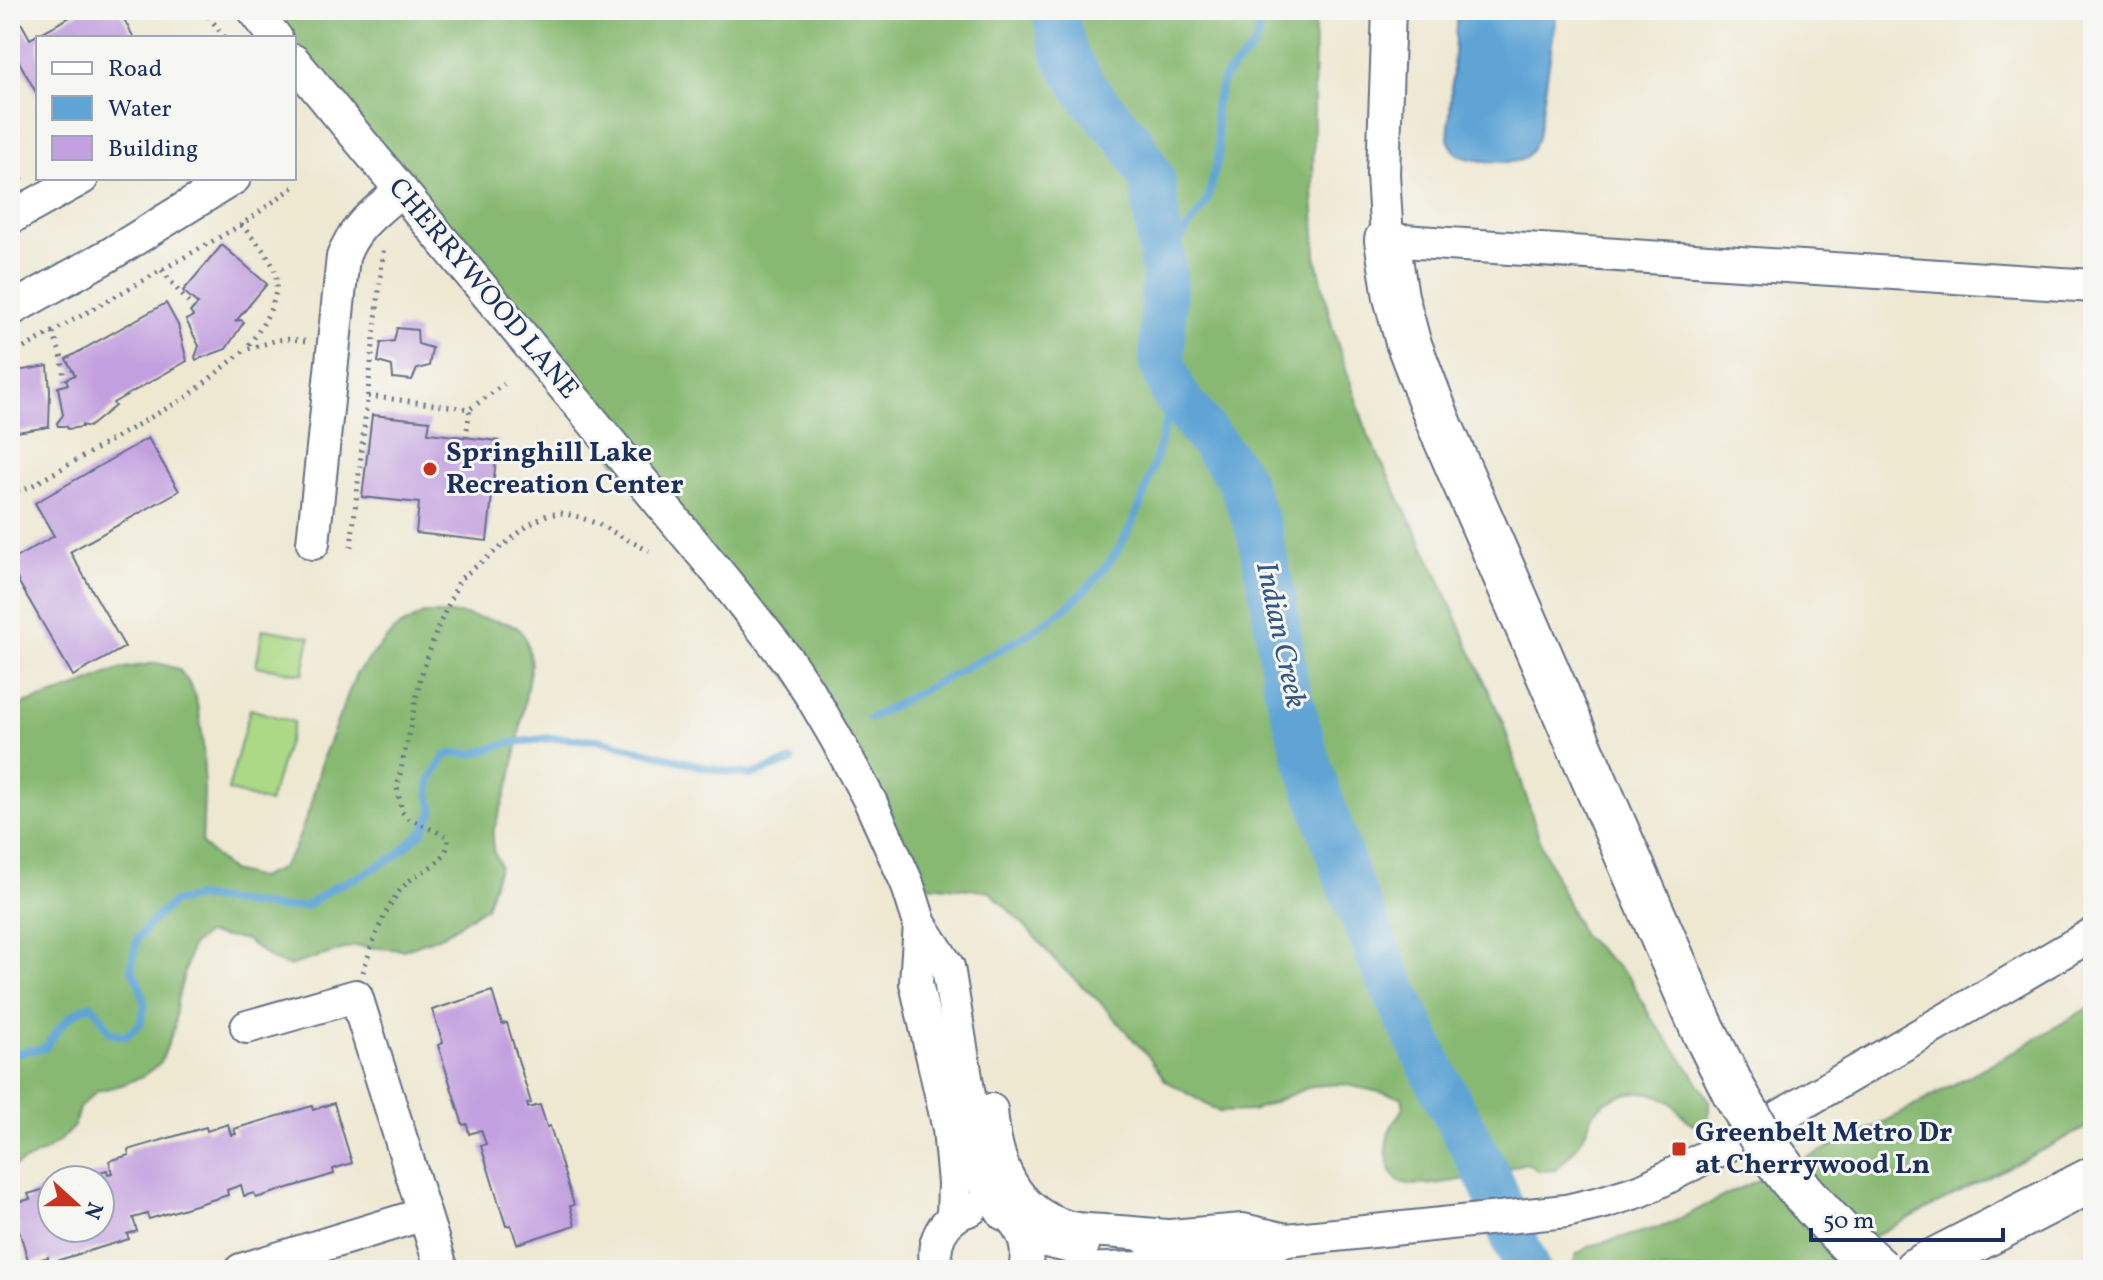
<svg xmlns="http://www.w3.org/2000/svg" width="2103" height="1280" viewBox="0 0 2103 1280" font-family="Vollkorn,serif">
  <rect width="100%" height="100%" fill="#f6f6f2"/>
  <filter id="ink" filterUnits="userSpaceOnUse"><feTurbulence type="fractalNoise" baseFrequency=".0125" numOctaves="2"/><feDisplacementMap in="SourceGraphic" scale="16" xChannelSelector="R" yChannelSelector="G"/><feConvolveMatrix kernelMatrix="1 2 1 2 8 2 1 2 1" color-interpolation-filters="sRGB"/></filter>
  <filter id="wash" filterUnits="userSpaceOnUse"><feTurbulence type="fractalNoise" baseFrequency=".006" numOctaves="4" result="noise"/><feDisplacementMap in="SourceGraphic" scale="32" xChannelSelector="R" yChannelSelector="G"/><feGaussianBlur stdDeviation="1.8" result="paint"/><feColorMatrix in="noise" values="0 0 0 0 0 0 0 0 0 0 0 0 0 0 0 0 0 1.4 0 .05"/><feComposite in="paint" operator="in"/></filter>
  <g filter="url(#wash)">
    <rect width="100%" height="100%" fill="#eee8d1"/>
    <g fill="#abd985" stroke="#638472" stroke-width="2">
      <path d="M263 629 310 637 303 674 256 666Z"/>
      <path d="M250 709 294 722 269 803 228 790Z"/>
    </g>
    <g fill="#88b972" stroke="#527468" stroke-width="2">
      <path d="M254 10H1315L1313 193 1316 256 1333 330 1368 435 1438 576 1503 723 1541 844 1582 935 1630 978 1650 1016 1690 1070 1709 1100V1120L1698 1127C1684 1121 1678 1107 1666 1099 1643 1086 1609 1093 1593 1114 1588 1123 1586 1134 1580 1142 1574 1152 1563 1161 1555 1170L1539 1171 1526 1163C1496 1171 1433 1191 1404 1183 1392 1180 1390 1169 1388 1159 1383 1140 1392 1122 1404 1108L1402 1097 1343 1084 1312 1086 1252 1111 1219 1112 1165 1080 1149 1057 1100 1002 1060 966 1026 927 989 891 907 883 836 738 294 61V38H276Z"/>
      <path d="M423 614H459L507 623 517 627 526 639 531 663 520 730 511 779 493 832V850L500 865 486 907 441 936 403 950 354 946 289 966 274 961 246 940 205 934 191 947 177 1001 174 1028 161 1062 145 1075 122 1085 97 1091 79 1108 74 1126 61 1140 44 1152 10 1168V708L66 691 119 669 157 663 179 669C183 675 189 682 192 689 208 726 204 803 202 844L231 871 259 878 280 869 294 850 309 810 323 757 356 674 394 630Z"/>
      <path d="M2093 1005V1124L1808 1270H1572L1576 1255 1590 1246 1668 1225 1728 1194 1881 1124 2013 1052Z"/>
    </g>
    <path fill="#5fa4d5" stroke="#3d6a9a" stroke-width="2" d="M1457 10H1557L1538 138C1534 145 1531 154 1523 159 1512 165 1470 161 1459 155 1453 151 1451 146 1448 140Z"/>
    <g fill="none" stroke-linecap="round" stroke-linejoin="round">
      <g stroke="#5fa4d5" stroke-width="8">
        <path d="M1164 276 1183 235 1207 202 1219 154 1215 106 1224 77 1254 47 1259 33 1251 10"/>
        <path d="M870 718C902 701 935 684 967 667 1027 636 1082 607 1119 548 1147 502 1159 445 1174 393"/>
        <path d="M10 1054 45 1048C59 1027 67 1015 91 1005 101 1013 103 1023 111 1033L126 1036 140 1024 145 1005 139 984 131 968 137 939 152 921 173 902 198 897 282 908 306 906 334 887 360 876 396 856 423 831 433 811 429 793 430 781 445 756 454 753 473 754 510 743 551 738 600 740 717 770 751 775 792 761"/>
      </g>
      <path stroke="#5fa4d5" stroke-width="46" d="M1054 10 1065 55 1088 93 1130 141 1152 179 1164 276 1162 362 1174 393 1238 475 1258 527 1273 597 1285 681 1308 763 1347 878 1382 963 1435 1075 1491 1182 1527 1270"/>
    </g>
    <g id="blocks">
      <g fill="#c2a0df">
        <path d="M10 10H14L30 39 83 10H119L134 38H38V96L16 56 10 59Z"/>
        <path d="M222 245 267 284 236 321 241 320 244 322 226 349 196 360 195 357 199 346 186 320 193 316 190 312 198 304 183 291Z"/>
        <path d="M166 303 178 325 187 361 113 403 115 406 89 427 82 425V427L68 429 66 426H58L57 423 63 415 58 387 68 384 66 379 75 375 66 359Z"/>
        <path d="M397 328 417 330 418 344 432 348 429 366 417 369 412 380 393 378 392 366 378 362 381 343 394 341Z"/>
        <path d="M48 366 50 391 49 427 10 433V372Z"/>
        <path d="M372 415 430 421 428 433 498 441 487 541 416 533 419 503 362 497Z"/>
        <path d="M148 438 179 491 70 552 125 647 73 676 10 567V561L54 536 35 503Z"/>
        <path d="M492 991 502 1024 507 1023 531 1103 527 1104 528 1108 540 1105 547 1127 550 1126 574 1205 570 1206 575 1225 517 1244 511 1225 506 1226 481 1146 486 1144 481 1130 469 1134 467 1124 463 1125 438 1045 443 1043 432 1010Z"/>
        <path d="M334 1103 352 1163 333 1169 334 1174 256 1198 254 1193 244 1196 241 1185 227 1190 228 1195 149 1219 147 1214 133 1218 137 1231 127 1234 129 1239 49 1263 48 1257 29 1263 11 1204 30 1199 28 1194 52 1187V1228H100V1180L76 1179 107 1170 108 1174 112 1173 109 1161 129 1155 128 1150 206 1127 207 1131 228 1124 231 1135 236 1134 234 1129 312 1106 313 1110Z"/>
      </g>
    </g>
  </g>
  <g filter="url(#ink)">
    <use href="#blocks" fill-opacity="0" stroke="#657086" stroke-width="2"/>
    <g fill="none" stroke-linecap="round" stroke-linejoin="round">
      <g stroke="#657086" stroke-width="36">
        <g id="minor">
          <path d="M254 10 276 38"/>
          <path d="M1389 10 1383 174 1387 240 2093 286"/>
          <path d="M294 61 725 581 789 662 812 697 836 738 870 801 907 883 920 924 948 967 974 1127 977 1160 983 1181 1004 1214"/>
          <path d="M10 218 82 178"/>
          <path d="M10 310 109 255 234 178"/>
          <path d="M313 543 343 257C354 226 377 211 401 190"/>
          <path d="M920 924 916 983 949 1129 954 1183 953 1218"/>
          <path d="M247 1027 356 996 442 1270"/>
          <path d="M991 1110C995 1161 1012 1211 1067 1227 1078 1230 1092 1230 1104 1231 1124 1232 1145 1234 1166 1236"/>
          <path d="M1014 1221C1027 1237 1029 1251 1025 1270"/>
          <path d="M1024 1236 1067 1246 1083 1245"/>
          <path d="M1146 1238 1243 1230 1287 1240"/>
          <path d="M241 1270 424 1214"/>
          <path d="M938 1270C929 1243 944 1216 971 1209"/>
          <path d="M1080 1270 1138 1268 1238 1259 1287 1240 1566 1211 1604 1202 1642 1190 1664 1179 1755 1131 2093 934"/>
        </g>
      </g>
      <g stroke="#657086" stroke-width="48">
        <g id="highway">
          <path d="M1387 240 1396 297 1408 342 1439 423 1701 1025 1734 1091"/>
          <path d="M1916 1270 2093 1179"/>
        </g>
      </g>
      <g stroke="#657086" stroke-width="5" stroke-dasharray="2 6" stroke-linecap="butt">
        <path d="M204 10 225 38"/>
        <path d="M10 158 23 182"/>
        <path d="M241 225C252 237 266 251 273 266 285 295 262 327 246 349"/>
        <path d="M162 270 192 308"/>
        <path d="M53 333 62 358 64 380"/>
        <path d="M10 356 241 225 295 186"/>
        <path d="M368 396 470 409 504 384"/>
        <path d="M466 437 470 409"/>
        <path d="M10 492 28 488 188 396 245 350 277 340 291 339 308 341"/>
        <path d="M351 547 384 245"/>
        <path d="M363 972C372 944 386 901 409 881 425 868 450 862 448 837L408 818 402 812 397 788 421 676 438 627 460 579 529 525 547 515 561 513 579 517 598 524 649 551"/>
      </g>
      <use href="#minor" stroke="#fff" stroke-width="32"/>
      <use href="#highway" stroke="#fff" stroke-width="44"/>
      <g stroke="#657086" stroke-width="48" stroke-linecap="butt">
        <path id="highway-bridge" d="M1734 1091C1747 1113 1759 1135 1773 1155 1804 1197 1841 1236 1879 1270"/>
      </g>
      <use href="#highway-bridge" stroke="#fff" stroke-width="44"/>
    </g>
  </g>
  <g fill="#c8321e" stroke="#f6f6f2" stroke-width="3">
    <circle cx="430" cy="469" r="8"/>
    <rect x="1671" y="1141" width="16" height="16" rx="4"/>
  </g>
  <g text-anchor="middle" dominant-baseline="central" stroke-width="6" stroke-linejoin="round" paint-order="stroke">
    <g font-size="28" fill="#1b2f5e" stroke="#f6f6f2">
      <text transform="translate(483 289) rotate(50)">CHERRYWOOD LANE</text>
    </g>
    <g font-size="28" font-weight="bold" fill="#1b2f5e" stroke="#f6f6f2" text-anchor="start">
      <text x="446" y="453">Springhill Lake<tspan x="446" dy="32">Recreation Center</tspan></text>
      <text x="1695" y="1133">Greenbelt Metro Dr<tspan x="1695" dy="32">at Cherrywood Ln</tspan></text>
    </g>
    <g font-size="30" font-style="italic" fill="#335888" stroke="#f6f6f2">
      <text transform="translate(1280 635) rotate(78)">Indian Creek</text>
    </g>
  </g>
  <rect width="2103" height="1280" fill="none" stroke="#f6f6f2" stroke-width="40"/>
  <rect x="36" y="36" width="260" height="144" fill="#f6f6f2" stroke="#9ea6b7" stroke-width="2"/>
  <rect x="52" y="62" width="40" height="12" fill="#ffffff" stroke="#9ea6b7" stroke-width="2"/>
  <text x="108" y="76" font-size="24" fill="#1b2f5e">Road</text>
  <rect x="52" y="96" width="40" height="24" fill="#5fa4d5" stroke="#9ea6b7" stroke-width="2"/>
  <text x="108" y="116" font-size="24" fill="#1b2f5e">Water</text>
  <rect x="52" y="136" width="40" height="24" fill="#c2a0df" stroke="#9ea6b7" stroke-width="2"/>
  <text x="108" y="156" font-size="24" fill="#1b2f5e">Building</text>
  <g transform="translate(76 1204) rotate(111)"><circle r="38" fill="#f6f6f2" stroke="#9ea6b7" stroke-width="2"/>
  <path d="M0-6L14 30L0 20L-14 30Z" fill="#c8321e"/>
  <text y="-12" font-size="22" font-weight="bold" text-anchor="middle" fill="#1b2f5e">N</text>
  </g>
  <path d="M1811 1228v12h192v-12" fill="none" stroke="#1b2f5e" stroke-width="4"/>
  <text x="1823" y="1228" font-size="24" fill="#1b2f5e" stroke="#f6f6f2" stroke-width="6" paint-order="stroke">50 m</text>
</svg>
